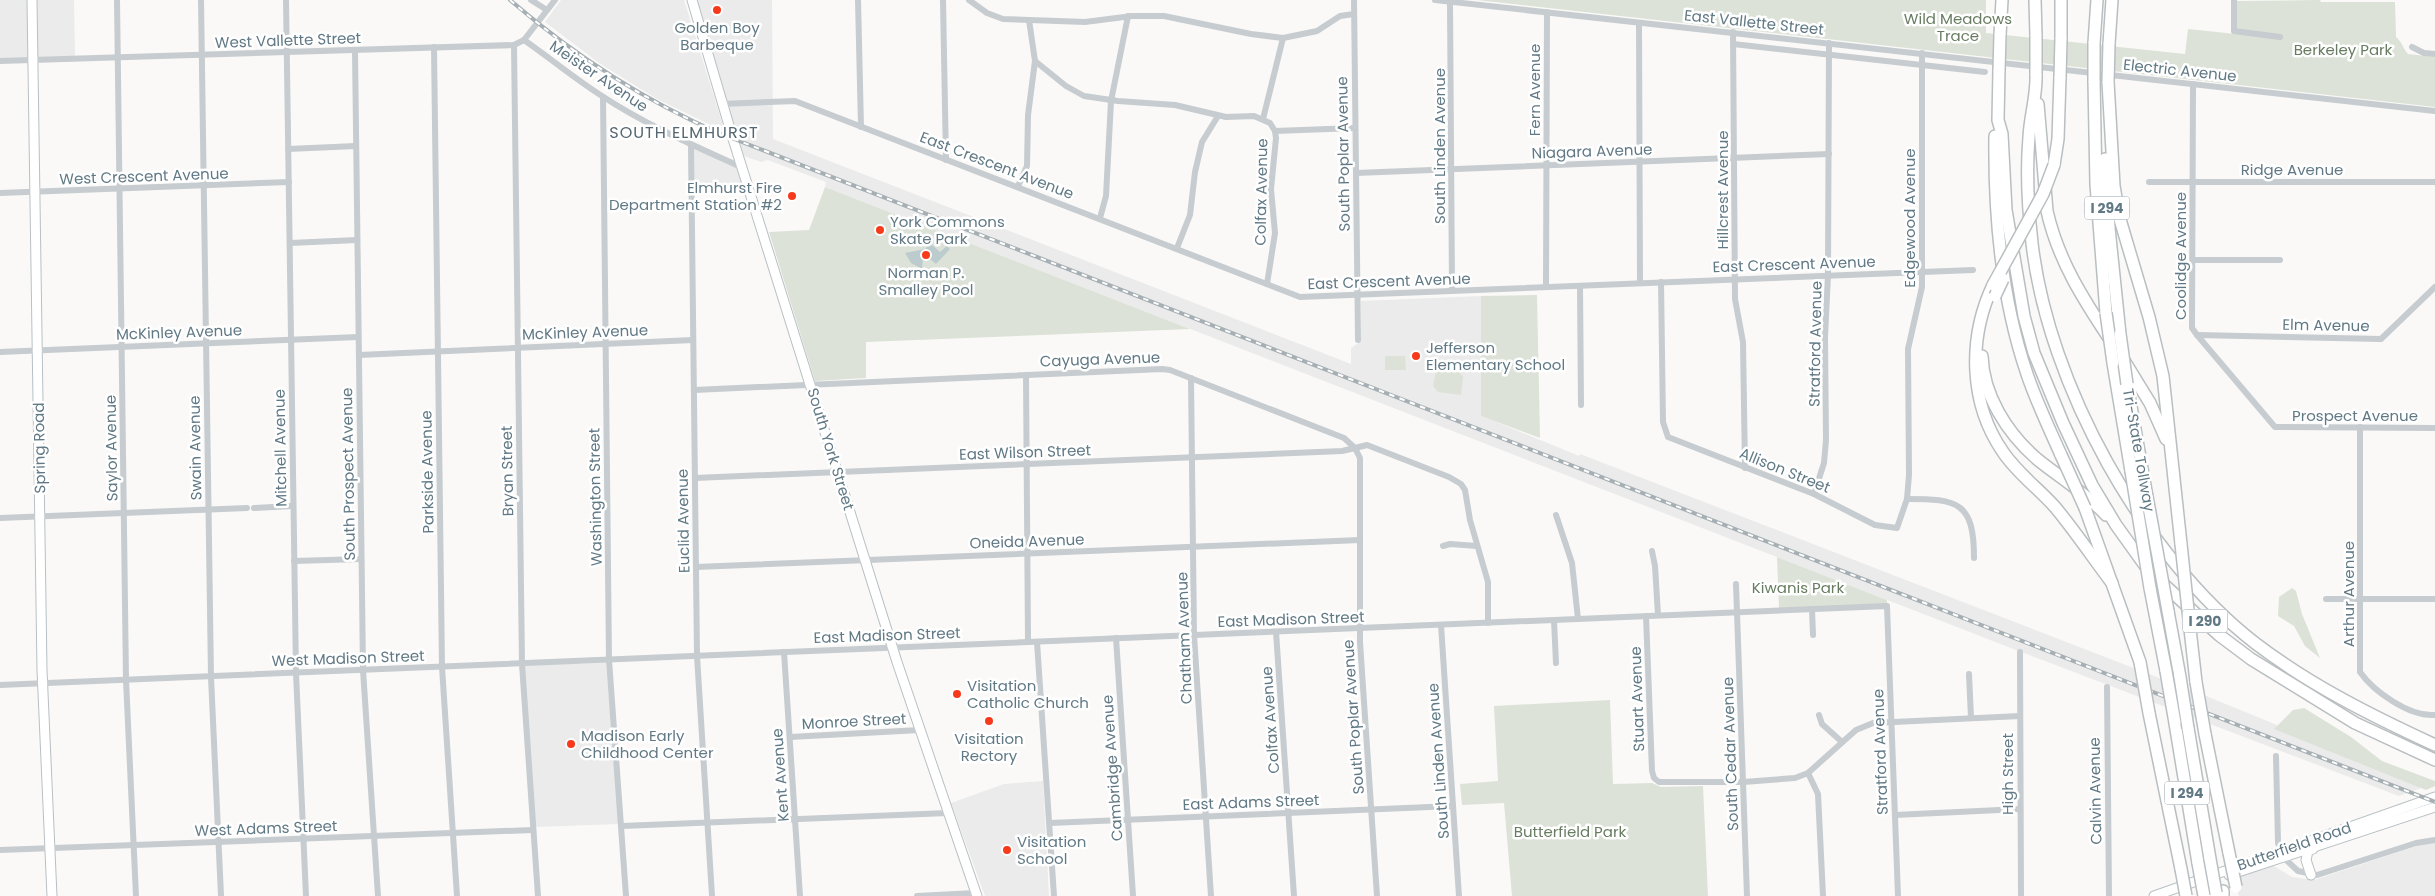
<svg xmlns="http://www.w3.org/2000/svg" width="2435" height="896" viewBox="0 0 2435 896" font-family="Poppins,sans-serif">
  <rect width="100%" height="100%" fill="#faf9f7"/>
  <g fill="#eaebea">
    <path d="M0 0H74L75 58 0 59Z"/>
    <path d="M561 0H684L725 132 657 99 599 63 545 22Z"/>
    <path d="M695 0H772L773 139 1351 364V348L1361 341V301L1481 296 1482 416 1579 456 1580 454 2206 696 2427 786 2399 796 2016 650 825 187 826 182 768 160 761 162 744 156Z"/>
    <path d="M688 146 736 166 744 189 689 191Z"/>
    <path d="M606 663 619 824 535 827 524 665Z"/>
    <path d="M1043 781 1049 896H985L951 803 1004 784Z"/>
    <path d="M2435 842V896H2239L2232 878 2272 865 2292 877 2314 880 2420 845Z"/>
  </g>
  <g fill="#dce2d7">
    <path d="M1477 0H1986V33L2185 54 2188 29 2236 34V1L2320 0 2321 2H2395L2396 37C2403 43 2403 49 2408 54L2435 57V107Z"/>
    <path d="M825 187 1190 329 866 342V378L815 381 769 232 809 230Z"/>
    <path d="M1537 295 1540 438 1481 416V296Z"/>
    <path d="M1385 356H1405L1406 370H1385Z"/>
    <path d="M1451 368 1459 371 1463 377 1461 395 1438 392 1433 386 1436 372Z"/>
    <path d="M1777 557 1887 600V604L1779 608Z"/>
    <path d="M2292 588 2296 591 2302 614 2320 658 2305 646 2294 626 2278 616 2279 597Z"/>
    <path d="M1610 700 1613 784 1652 783 1661 787 1703 786 1708 896H1512L1504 803 1462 805 1460 784 1498 781 1494 706Z"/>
    <path d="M2304 708 2351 737 2382 761 2435 781V786L2426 790 2274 729 2293 710Z"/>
  </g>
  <path fill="#bcccce" d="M930 243 940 252 947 246 950 249 936 264 929 258 923 259 922 269 911 263 905 253 925 249Z"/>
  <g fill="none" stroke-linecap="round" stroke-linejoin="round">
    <g stroke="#b8c0c4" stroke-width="11">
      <g id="secondary">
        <path d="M32 0 42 670 52 896"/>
        <path d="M692 0 733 139 897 662 977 896"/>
        <path d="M2229 875 2435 807"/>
        <path d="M2311 875 2306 860 2308 851 2313 849"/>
        <path d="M2154 896 2435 797"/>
      </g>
    </g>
    <g stroke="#b9bec1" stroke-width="14">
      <g id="highway">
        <path d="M2035 0 2036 36"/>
        <path d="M2000 35 2002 0"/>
        <path d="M2061 39V0"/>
        <path d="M2094 43 2097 0"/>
        <path d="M2109 44 2112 0"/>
        <path d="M1999 70 1998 120 2002 134 2006 210 2024 316 2034 353 2063 423 2092 485 2116 525 2149 571 2219 635 2251 659 2355 723 2435 760"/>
        <path d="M2036 74C2037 95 2030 116 2029 137 2026 172 2028 208 2032 243 2048 384 2143 556 2255 643 2310 685 2372 716 2435 745"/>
        <path d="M2094 81 2096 184 2106 313"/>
        <path d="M2108 82 2114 186 2119 216 2149 317 2163 376 2181 544"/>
        <path d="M2038 104 2047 211C2058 260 2083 299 2111 341"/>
        <path d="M1995 136C1994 215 2001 298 2027 374 2036 401 2049 428 2061 455"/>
        <path d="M2105 159 2109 228 2120 334"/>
        <path d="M2054 165 2058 139 2060 77"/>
        <path d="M1993 285C1968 338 1969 403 2003 452 2017 473 2038 488 2055 507 2075 531 2093 558 2112 583"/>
        <path d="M1982 356C1983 395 2007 433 2037 459 2059 477 2086 493 2106 515"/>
        <path d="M2123 359 2150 403 2166 439"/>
        <path d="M2113 363 2131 471"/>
        <path d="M2127 384 2146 491"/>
        <path d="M2085 508 2140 662"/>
        <path d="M2150 588 2166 671"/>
        <path d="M2168 611 2180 677"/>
        <path d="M2190 629 2196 682"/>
        <path d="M2149 713 2181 869"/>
        <path d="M2175 723 2198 863"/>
        <path d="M2188 728 2210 859"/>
        <path d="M2205 734 2229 853"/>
        <path d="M2223 891V896"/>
      </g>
    </g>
    <g stroke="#c6cccf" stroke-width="6">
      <path d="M117 0 126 680 136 896"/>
      <path d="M201 0 211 677 221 896"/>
      <path d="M286 0 296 673 306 896"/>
      <path d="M531 0 547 10"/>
      <path d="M858 0 861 127"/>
      <path d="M943 0 946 160"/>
      <path d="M969 0 987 13 1003 19 1085 22 1132 16H1164L1251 34 1283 38 1317 31 1340 16 1354 14"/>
      <path d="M1354 0 1358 340"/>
      <path d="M1435 0 2435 111"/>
      <path d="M2234 0V31L2280 37"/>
      <path d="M1450 2 1452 291"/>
      <path d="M1029 20 1035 61 1066 86 1084 96 1118 101 1175 105 1226 117 1254 116 1270 123 1275 131 1276 138 1271 189 1275 233 1267 284"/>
      <path d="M1639 23 1640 283"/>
      <path d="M1733 32 1735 299 1743 342 1745 468"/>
      <path d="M524 40C550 58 575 79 602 96 646 125 695 146 743 168"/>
      <path d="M1733 44 1985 72"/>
      <path d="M514 45 522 664 538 896"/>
      <path d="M434 47 442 667 457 896"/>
      <path d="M2412 47 2424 53 2435 54"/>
      <path d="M355 51 363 670 378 896"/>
      <path d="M0 61 514 45 524 40 555 0"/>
      <path d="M2193 84 2192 328 2197 335 2275 427 2435 428"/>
      <path d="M603 97 609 660 626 896"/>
      <path d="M722 104 795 101 1300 297 1973 270"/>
      <path d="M1263 119 1283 38"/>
      <path d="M1275 131 1355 128"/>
      <path d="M691 145 697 656 712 896"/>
      <path d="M288 149 356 146"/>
      <path d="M1356 173 1829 154"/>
      <path d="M2149 182H2435"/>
      <path d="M1018 186 1027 166 1028 115 1035 61"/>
      <path d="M0 193 289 182"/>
      <path d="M1100 218 1106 196 1111 101 1128 16"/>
      <path d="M290 243 357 240"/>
      <path d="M1177 248 1190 215 1195 172 1202 142 1218 116"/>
      <path d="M2193 260H2280"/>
      <path d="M1661 282 1663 422 1668 437 1814 494 1875 525 1897 528 1907 499 1909 475 1908 349 1922 287V53"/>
      <path d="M1580 286 1581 405"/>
      <path d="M1546 287 1547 12"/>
      <path d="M2197 335 2381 339 2435 287"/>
      <path d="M0 352 358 337"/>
      <path d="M359 355 693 340"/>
      <path d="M1026 375 1028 642"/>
      <path d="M1191 378 1194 635 1211 896"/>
      <path d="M694 390 1162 369 1170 370 1344 438 1355 448 1367 445 1449 477 1461 484 1465 490 1470 520 1488 582V623"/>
      <path d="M2360 427V672C2374 692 2410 717 2435 715"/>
      <path d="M695 478 1342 451 1355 448 1360 458V642L1377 896"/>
      <path d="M1814 494 1824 463 1826 440 1825 337 1828 275 1829 43"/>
      <path d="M1907 499C1958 499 1974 502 1974 558"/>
      <path d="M254 508 293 506"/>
      <path d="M1556 515 1572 563 1578 619"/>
      <path d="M0 518 247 508"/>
      <path d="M1443 546 1450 544 1477 546"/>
      <path d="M1652 551 1655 566 1658 615"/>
      <path d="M294 561 361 559"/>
      <path d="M696 567 1360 540"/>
      <path d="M1736 584 1747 896"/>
      <path d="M2326 599H2435"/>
      <path d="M1812 609 1813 635"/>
      <path d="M1646 616 1652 771 1654 778 1659 782H1743L1795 778 1808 773 1856 730 1873 723 2020 716"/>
      <path d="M1554 620 1556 663"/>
      <path d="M1441 625 1459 896"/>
      <path d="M1276 632 1294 896"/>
      <path d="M1116 638 1133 896"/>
      <path d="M1037 642 1054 896"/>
      <path d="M784 652 800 896"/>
      <path d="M2020 652 2021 896"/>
      <path d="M1969 674 1971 718"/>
      <path d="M0 685 1887 606 1898 896"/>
      <path d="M2107 687 2109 896"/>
      <path d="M1819 715 1822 724 1842 742"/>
      <path d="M790 737 920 730"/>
      <path d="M2276 756 2278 843 2283 857 2298 871 2317 875 2416 843 2435 840"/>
      <path d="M1808 773 1818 794 1823 896"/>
      <path d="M1895 815 2020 809"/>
      <path d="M1050 823 1453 806"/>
      <path d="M622 826 948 813"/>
      <path d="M0 850 533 830"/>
      <path d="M917 896 976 893"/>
    </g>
    <use href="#secondary" stroke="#fff" stroke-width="9"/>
    <use href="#highway" stroke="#fff" stroke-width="11"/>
    <g stroke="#a6afb4" stroke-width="4">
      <path id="rail" d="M510 0C574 55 641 99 719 133L2435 802"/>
    </g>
    <use href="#rail" stroke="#fff" stroke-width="2" stroke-dasharray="5.5" stroke-linecap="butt"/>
    <g stroke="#b9bec1" stroke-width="14" stroke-linecap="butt">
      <g id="highway-bridge">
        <path d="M1999 70 2000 35"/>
        <path d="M2036 74V36"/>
        <path d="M2060 77 2061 39"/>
        <path d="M2094 81V43"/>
        <path d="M2108 82 2109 44"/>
        <path d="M1993 285 2043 194 2054 165"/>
        <path d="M1995 296 2003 279"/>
        <path d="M2106 313 2113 363"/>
        <path d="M2120 334 2127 384"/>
        <path d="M2061 455 2085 508"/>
        <path d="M2131 471 2150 588"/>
        <path d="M2146 491 2168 611"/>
        <path d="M2181 544 2190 629"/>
        <path d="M2140 662 2149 713"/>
        <path d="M2166 671 2175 723"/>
        <path d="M2180 677 2188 728"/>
        <path d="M2196 682 2205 734"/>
        <path d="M2229 853 2236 887"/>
        <path d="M2210 859 2216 893"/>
        <path d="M2198 863 2204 896"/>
        <path d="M2181 869 2186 896"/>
      </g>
    </g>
    <use href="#highway-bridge" stroke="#fff" stroke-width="11"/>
  </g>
  <g fill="#f63a1b" stroke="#fff" stroke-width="2">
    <circle cx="717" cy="10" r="5"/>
    <circle cx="792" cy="196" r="5"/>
    <circle cx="880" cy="230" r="5"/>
    <circle cx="926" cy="255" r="5"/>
    <circle cx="1416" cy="356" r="5"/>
    <circle cx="957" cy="694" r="5"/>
    <circle cx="989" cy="721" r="5"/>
    <circle cx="571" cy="744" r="5"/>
    <circle cx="1007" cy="850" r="5"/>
  </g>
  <g text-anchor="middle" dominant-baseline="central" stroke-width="5" stroke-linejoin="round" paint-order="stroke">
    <g fill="#fff" stroke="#90a1aa" stroke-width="1">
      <rect x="2084.5" y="196.5" width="45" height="23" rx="4"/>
      <rect x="2182.5" y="609.5" width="45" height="23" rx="4"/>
      <rect x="2164.5" y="781.5" width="45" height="23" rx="4"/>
    </g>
    <g font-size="14" font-weight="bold" fill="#617985">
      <text x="2107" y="208">I 294</text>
      <text x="2205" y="621">I 290</text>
      <text x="2187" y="793">I 294</text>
    </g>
    <g font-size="15" fill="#687c61" stroke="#fff">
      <text x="1958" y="18">Wild Meadows<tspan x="1958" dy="17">Trace</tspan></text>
      <text x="2343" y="49">Berkeley Park</text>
      <text x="1798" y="587">Kiwanis Park</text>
      <text x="1570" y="831">Butterfield Park</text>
    </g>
    <g font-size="15" fill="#617985" stroke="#fff">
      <text transform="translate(1754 22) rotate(6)">East Vallette Street</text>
      <text transform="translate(288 40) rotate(-2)">West Vallette Street</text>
      <text transform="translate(2180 70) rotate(6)">Electric Avenue</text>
      <text transform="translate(599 76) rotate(34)">Meister Avenue</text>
      <text transform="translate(1534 90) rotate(-90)">Fern Avenue</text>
      <text transform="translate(1439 146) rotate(-90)">South Linden Avenue</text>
      <text transform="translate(1592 151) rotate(-2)">Niagara Avenue</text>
      <text transform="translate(1343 154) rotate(-91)">South Poplar Avenue</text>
      <text transform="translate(997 165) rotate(21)">East Crescent Avenue</text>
      <text x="2292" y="169">Ridge Avenue</text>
      <text transform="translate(144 176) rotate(-2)">West Crescent Avenue</text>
      <text transform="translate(1722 190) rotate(-90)">Hillcrest Avenue</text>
      <text transform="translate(1261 192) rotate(-89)">Colfax Avenue</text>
      <text transform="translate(1909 218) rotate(-90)">Edgewood Avenue</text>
      <text transform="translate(2180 256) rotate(-90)">Coolidge Avenue</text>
      <text transform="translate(1794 264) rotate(-2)">East Crescent Avenue</text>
      <text transform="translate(1389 281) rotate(-2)">East Crescent Avenue</text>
      <text transform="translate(2326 325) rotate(1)">Elm Avenue</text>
      <text transform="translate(179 332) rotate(-2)">McKinley Avenue</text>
      <text transform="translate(585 332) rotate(-2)">McKinley Avenue</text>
      <text transform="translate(1815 344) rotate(-89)">Stratford Avenue</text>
      <text transform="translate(1100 359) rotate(-2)">Cayuga Avenue</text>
      <text x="2355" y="415">Prospect Avenue</text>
      <text transform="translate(39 448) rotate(-91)">Spring Road</text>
      <text transform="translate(111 448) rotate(-91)">Saylor Avenue</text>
      <text transform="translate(195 448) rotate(-91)">Swain Avenue</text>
      <text transform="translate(280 448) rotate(-91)">Mitchell Avenue</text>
      <text transform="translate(831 449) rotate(73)">South York Street</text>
      <text transform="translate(2139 450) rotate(80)">Tri-State Tollway</text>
      <text transform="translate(1025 452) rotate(-2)">East Wilson Street</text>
      <text transform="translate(1785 470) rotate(22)">Allison Street</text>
      <text transform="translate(507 471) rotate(-91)">Bryan Street</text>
      <text transform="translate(427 472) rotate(-91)">Parkside Avenue</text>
      <text transform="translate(348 474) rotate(-91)">South Prospect Avenue</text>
      <text transform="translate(595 497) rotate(-91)">Washington Street</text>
      <text transform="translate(683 521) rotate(-91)">Euclid Avenue</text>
      <text transform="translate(1027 541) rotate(-2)">Oneida Avenue</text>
      <text transform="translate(2348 594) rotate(-90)">Arthur Avenue</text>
      <text transform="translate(1291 619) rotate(-2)">East Madison Street</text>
      <text transform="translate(887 635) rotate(-2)">East Madison Street</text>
      <text transform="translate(1184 638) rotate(-92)">Chatham Avenue</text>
      <text transform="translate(348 658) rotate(-2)">West Madison Street</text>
      <text transform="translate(1637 699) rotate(-92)">Stuart Avenue</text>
      <text transform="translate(1353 717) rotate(-94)">South Poplar Avenue</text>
      <text transform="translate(1270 720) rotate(-94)">Colfax Avenue</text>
      <text transform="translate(854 721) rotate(-3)">Monroe Street</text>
      <text transform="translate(1880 752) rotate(-92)">Stratford Avenue</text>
      <text transform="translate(1730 754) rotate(-92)">South Cedar Avenue</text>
      <text transform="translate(1438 761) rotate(-94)">South Linden Avenue</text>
      <text transform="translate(1112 768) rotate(-94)">Cambridge Avenue</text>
      <text transform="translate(2007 774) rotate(-90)">High Street</text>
      <text transform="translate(780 775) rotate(-94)">Kent Avenue</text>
      <text transform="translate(2095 791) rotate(-91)">Calvin Avenue</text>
      <text transform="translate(1251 802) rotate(-2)">East Adams Street</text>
      <text transform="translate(266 828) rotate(-2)">West Adams Street</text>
      <text transform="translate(2294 846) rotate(-19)">Butterfield Road</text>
    </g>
    <g font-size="15" fill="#617985" stroke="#fff" text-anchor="start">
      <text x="717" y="27" text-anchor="middle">Golden Boy<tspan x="717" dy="17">Barbeque</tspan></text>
      <text x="782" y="187" text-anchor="end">Elmhurst Fire<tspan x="782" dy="17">Department Station #2</tspan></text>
      <text x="890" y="221">York Commons<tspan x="890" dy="17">Skate Park</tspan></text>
      <text x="926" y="272" text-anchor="middle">Norman P.<tspan x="926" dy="17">Smalley Pool</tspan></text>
      <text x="1426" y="347">Jefferson<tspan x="1426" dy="17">Elementary School</tspan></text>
      <text x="967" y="685">Visitation<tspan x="967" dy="17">Catholic Church</tspan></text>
      <text x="581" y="735">Madison Early<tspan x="581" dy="17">Childhood Center</tspan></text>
      <text x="989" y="738" text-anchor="middle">Visitation<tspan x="989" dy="17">Rectory</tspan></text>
      <text x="1017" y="841">Visitation<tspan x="1017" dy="17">School</tspan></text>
    </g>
    <g font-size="16" letter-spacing="1" fill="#54666f" stroke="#fff">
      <text x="684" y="132">SOUTH ELMHURST</text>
    </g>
  </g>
</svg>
